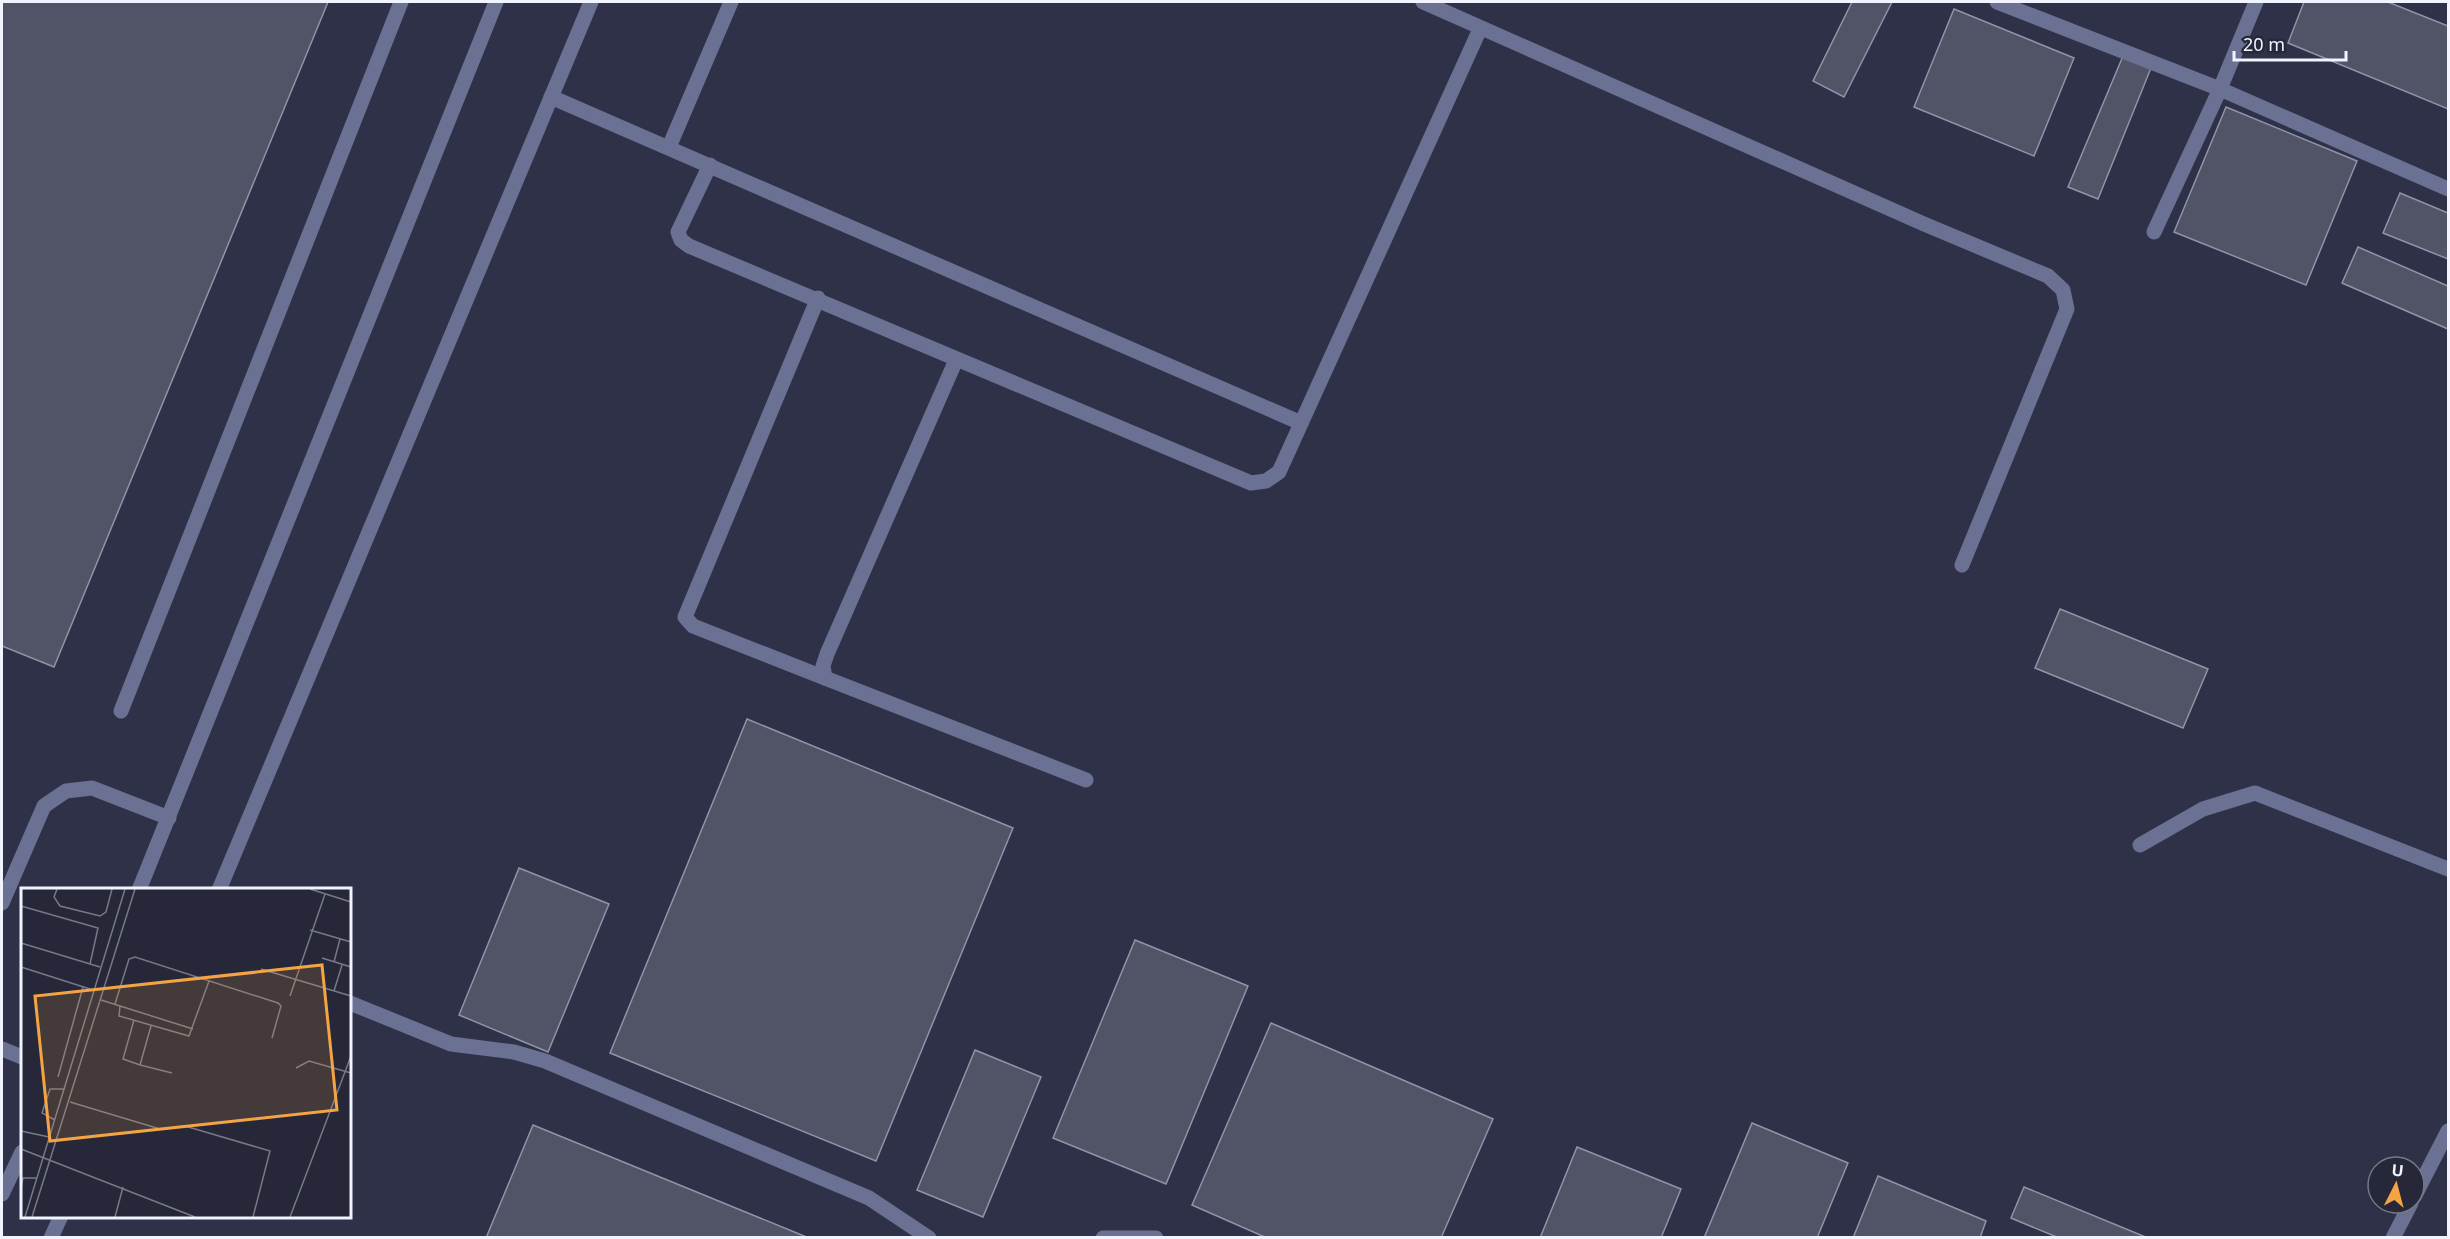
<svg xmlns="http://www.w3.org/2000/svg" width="2450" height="1239" viewBox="0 0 2450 1239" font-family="'Noto Sans',sans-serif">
  <rect width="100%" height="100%" fill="#262839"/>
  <path fill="#2e3148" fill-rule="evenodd" d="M2 2H2448V1237L2 1238ZM22 890H350V1216H22ZM2378 1167H2414V1203H2378Z"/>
  <g fill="#505466" stroke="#9094a9" stroke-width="1.5">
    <path d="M2 2H328L54 667 2 646Z"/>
    <path d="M1852 2H1892L1844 97 1813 81Z"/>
    <path d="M2304 2H2388L2448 26V109L2288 43Z"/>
    <path d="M1954 9 2074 58 2034 156 1914 107Z"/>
    <path d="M2123 56 2151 68 2098 199 2068 187Z"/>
    <path d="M2226 107 2357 161 2306 285 2174 232Z"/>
    <path d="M2400 193 2448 213V259L2383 233Z"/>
    <path d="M2358 247 2448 286V329L2342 283Z"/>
    <path d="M2060 609 2208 669 2183 728 2035 668Z"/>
    <path d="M747 719 1013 828 876 1161 610 1053Z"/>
    <path d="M519 868 609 904 548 1052 459 1015Z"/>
    <path d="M1135 940 1248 986 1166 1184 1053 1138Z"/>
    <path d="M1271 1023 1493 1119 1441 1238H1267L1192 1205Z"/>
    <path d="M975 1050 1041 1077 983 1217 917 1190Z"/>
    <path d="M1752 1123 1848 1163 1817 1238H1704Z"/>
    <path d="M533 1125 809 1238H486Z"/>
    <path d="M1577 1147 1681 1189 1661 1238H1540Z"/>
    <path d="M1878 1176 1986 1221 1980 1238H1853Z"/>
    <path d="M2024 1187 2148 1238H2059L2011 1218Z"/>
  </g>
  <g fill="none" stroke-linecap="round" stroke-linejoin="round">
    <g stroke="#6b7192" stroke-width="15">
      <path d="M1423 2 1924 224 2048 276 2063 290 2067 309 1962 565"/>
      <path d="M1997 2 2220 89 2448 189"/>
      <path d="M551 97 1301 423"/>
      <path d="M669 147 731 2"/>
      <path d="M710 165 678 232 681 240 689 246 1251 483 1266 481 1279 472 1480 29"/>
      <path d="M2154 232 2220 89 2256 2"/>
      <path d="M818 298 685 617 693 626 825 678"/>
      <path d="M956 360 827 654 823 666 825 678 1086 780"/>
      <path d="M121 711 401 2"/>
      <path d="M2140 845 2203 809 2255 793 2448 869"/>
      <path d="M139 890 496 2"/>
      <path d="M219 890 591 2"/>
      <path d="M2 903 44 806 66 791 92 788 169 818"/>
      <path d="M350 1003 451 1044 514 1052 545 1061 869 1198 929 1238"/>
      <path d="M2 1049 22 1057"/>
      <path d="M2 1194 22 1152"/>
      <path d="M2414 1197 2448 1131"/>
      <path d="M51 1238 61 1216"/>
      <path d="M1103 1238H1156"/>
      <path d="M2393 1238 2411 1203"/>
    </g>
  </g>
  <g transform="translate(21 888)">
    <rect width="330" height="330" fill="#262839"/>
    <path fill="none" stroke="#777988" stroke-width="1.5" d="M36 1 33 9 39 18 79 28 85 24 91 1M289 1 330 14M0 18 77 40 69 76M289 42 330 54M0 55 79 79M301 70 330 79M313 74 319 51M0 79 72 102M240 81 330 108M313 103 321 77M269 108 304 6M80 112 172 141M94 116 108 71 114 69 257 115 260 118 251 150M99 118 98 128 168 148 188 93M113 132 102 171 119 177M130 138 119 177 151 185M275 180 288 173 330 185M37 189 62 99M49 214 139 241 164 238 249 263 232 329M34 232 21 225 29 201H44M0 243 28 249M0 261 174 329M0 300 2 290H16M4 329 104 1M11 329 114 1M94 329 102 299M269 329 330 168"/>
    <path fill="#f4a444" fill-opacity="0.15" stroke="#f4a444" stroke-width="3" d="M301 77 316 222 29 253 14 108Z"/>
    <rect width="330" height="330" fill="none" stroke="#f1f3ff" stroke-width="3"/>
  </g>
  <rect width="2450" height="1239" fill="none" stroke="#f1f3ff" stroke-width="6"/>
  <g transform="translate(2396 1185) rotate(6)"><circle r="28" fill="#262839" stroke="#777988" stroke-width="1.5"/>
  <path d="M0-4.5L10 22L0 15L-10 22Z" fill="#f4a444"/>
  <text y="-9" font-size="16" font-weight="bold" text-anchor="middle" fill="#f1f3ff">U</text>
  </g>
  <path d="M2234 51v9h112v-9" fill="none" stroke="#f1f3ff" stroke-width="3"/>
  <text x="2243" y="51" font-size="18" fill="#f1f3ff" stroke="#262839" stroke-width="4.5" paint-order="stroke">20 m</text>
</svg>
